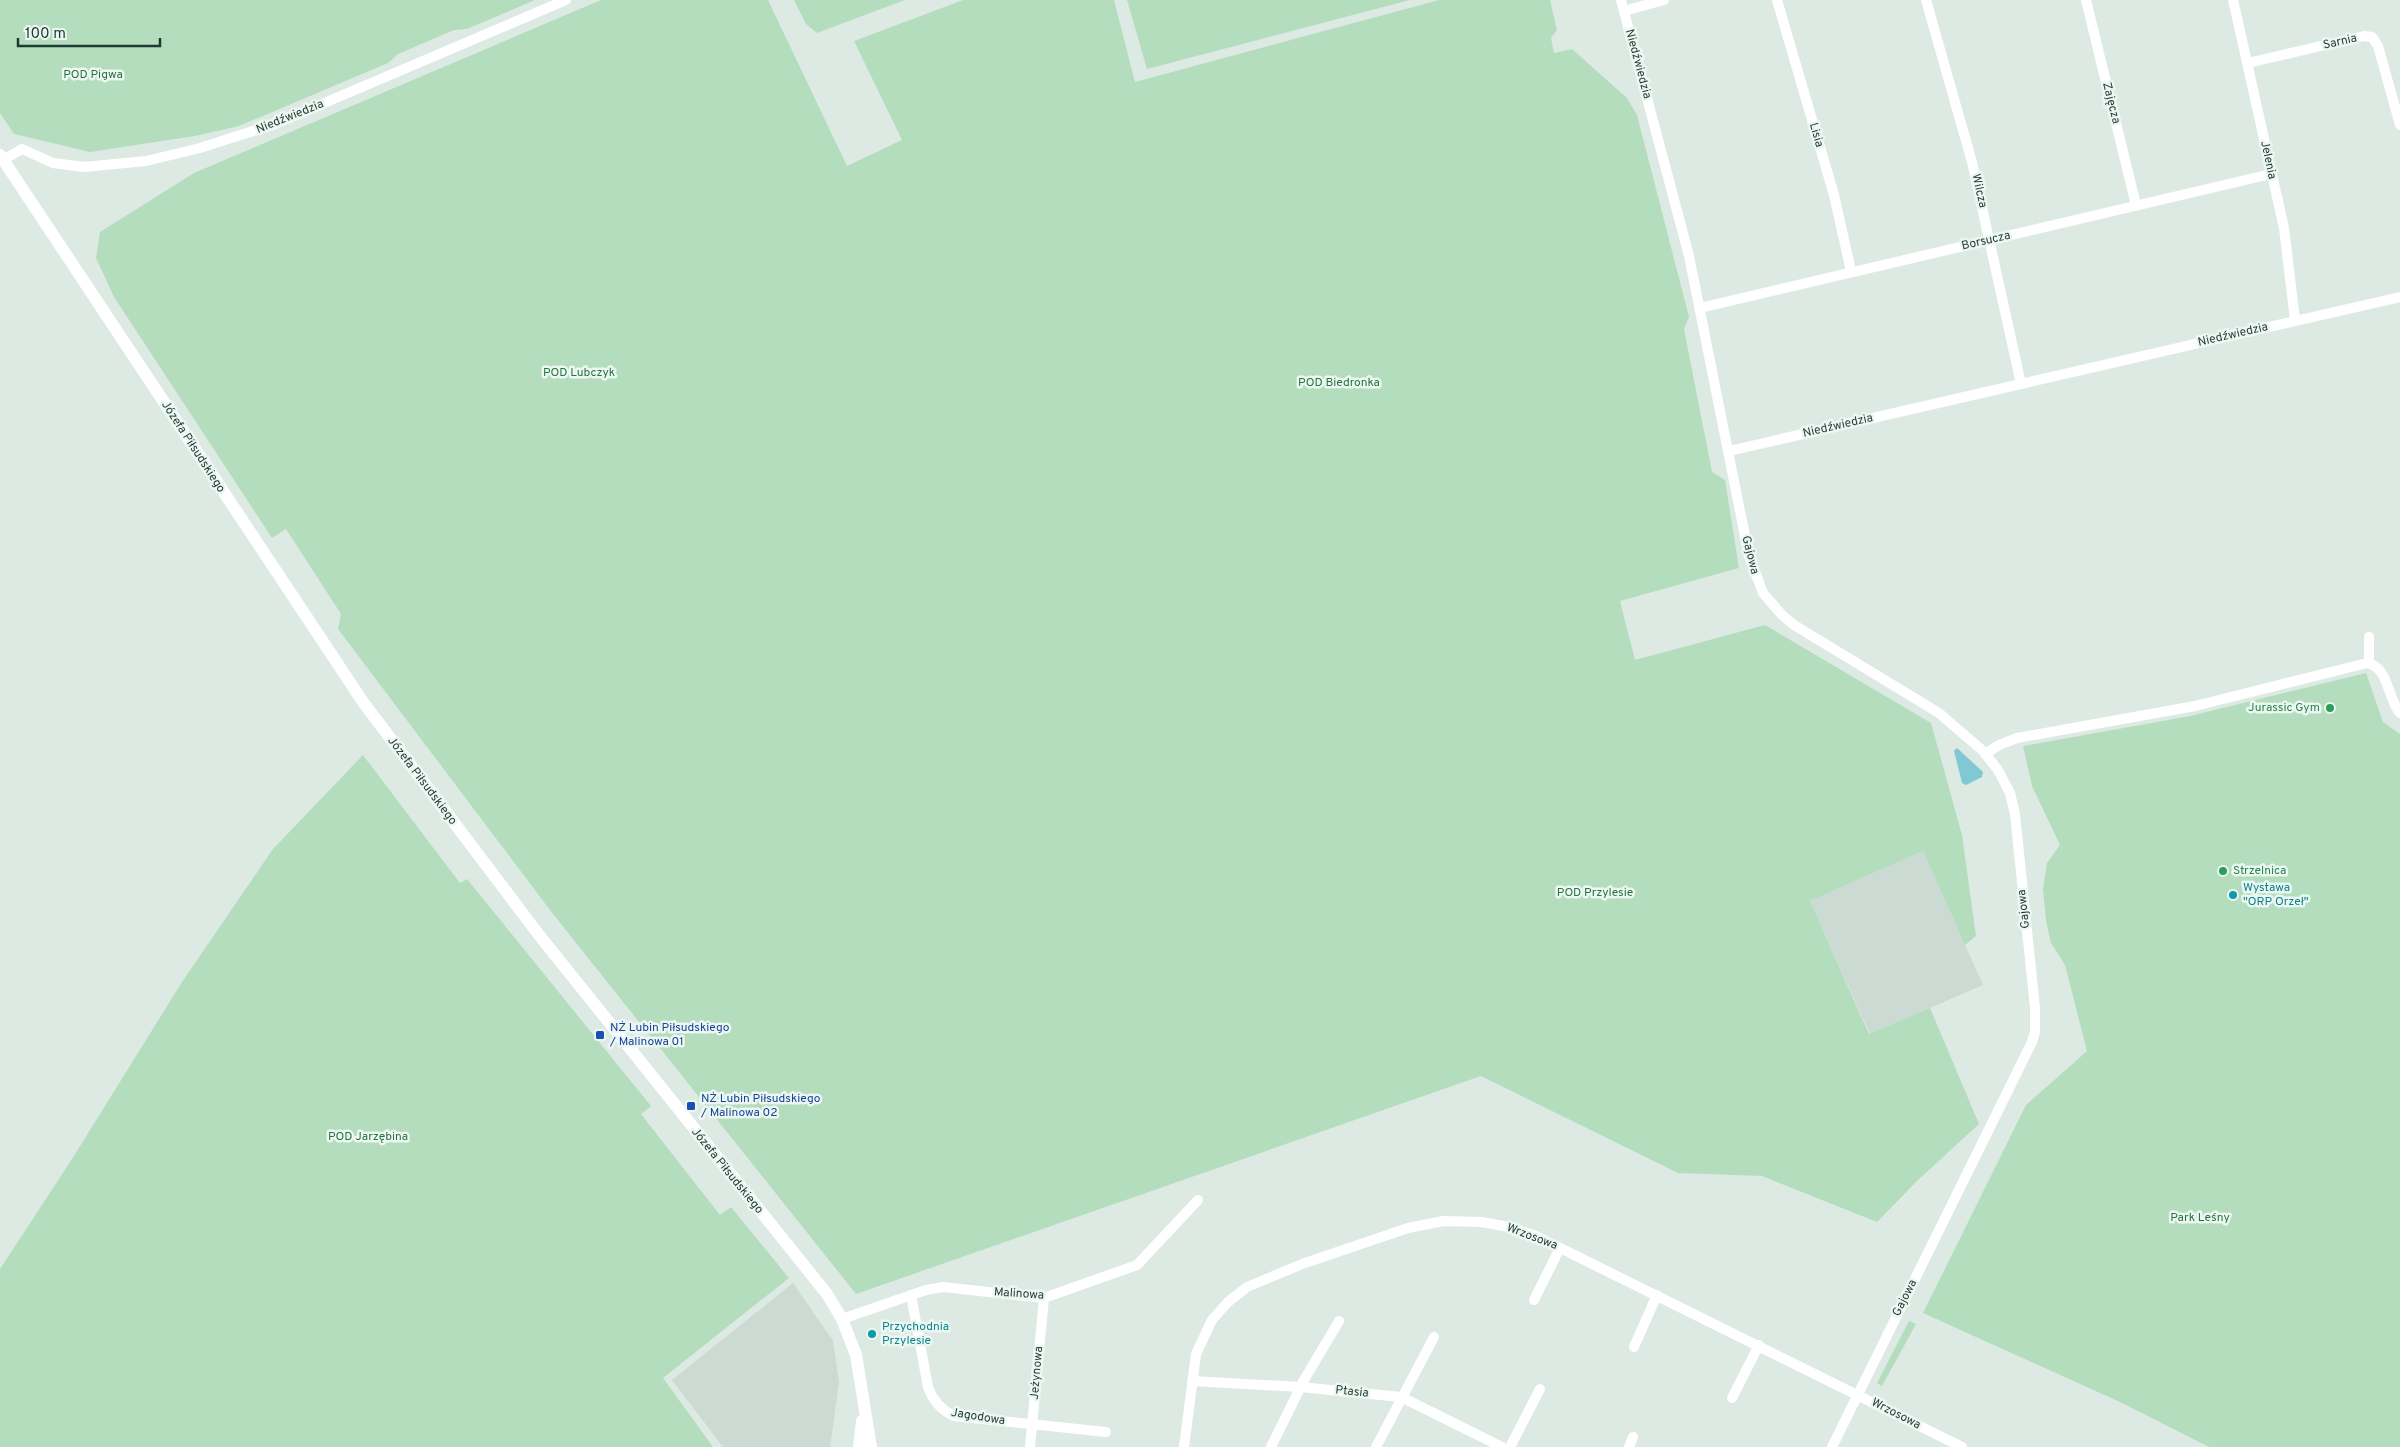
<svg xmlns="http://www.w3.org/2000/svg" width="2400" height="1447" viewBox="0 0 2400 1447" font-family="Overpass,sans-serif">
  <rect width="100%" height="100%" fill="#ddeae4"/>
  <g fill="#cbdad3">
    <path d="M1923 851 1983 985 1870 1034 1810 901Z"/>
    <path d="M793 1283 833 1341 839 1382 830 1447H723L672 1380Z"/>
  </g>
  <g fill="#b4ddbe">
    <path d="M0 0H535L467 29 454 30 398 54 388 63 239 126 195 136 90 152 14 134 0 113Z"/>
    <path d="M601 0H768L847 166 902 140 854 41 963 0H1114L1135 82 1439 0H1550L1557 30 1551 38 1554 53 1572 49 1627 98 1637 115 1689 317 1684 329 1712 472 1725 480 1739 568 1620 601 1635 660 1765 625 1931 723 1962 835 1976 936 1965 945 1923 851 1810 901 1869 1034 1930 1008 1979 1124 1918 1180 1877 1222 1762 1176 1678 1173 1481 1076 856 1294 553 914 338 629 341 614 286 529 272 538 114 297 96 258 100 232 194 173Z"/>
    <path d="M794 0H905L817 33 806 24Z"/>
    <path d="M1127 0H1410L1147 69Z"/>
    <path d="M2366 673 2383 722 2400 734V1447H2209L2120 1402 1923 1313 2026 1105 2087 1051 2065 965 2051 943 2046 921 2043 889 2047 863 2060 845 2032 786 2023 746 2190 716Z"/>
    <path d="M363 755 460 883 467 879 651 1106 641 1114 720 1215 731 1207 789 1278 663 1378 713 1447H0V1269L72 1159 182 982 273 849Z"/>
    <path d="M1909 1321 1916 1324 1882 1386 1877 1383Z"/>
  </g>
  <path fill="#80c8d4" d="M1957 748 1983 772 1982 777 1966 785 1962 783 1954 751Z"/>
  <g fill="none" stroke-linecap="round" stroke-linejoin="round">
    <g stroke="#fff" stroke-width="10">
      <path d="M1621 0 1689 256 1749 556 1763 593 1782 615 1794 625 1939 713 1983 751 1998 770 2010 793 2015 814 2035 1008V1032L2032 1042 1832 1447"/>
      <path d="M1777 0 1834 195 1851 271"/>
      <path d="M1926 0 1972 162 2021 384"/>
      <path d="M2086 0 2136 205"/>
      <path d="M2233 0 2284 228 2295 320"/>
      <path d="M1624 11 1664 0"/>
      <path d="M2248 63 2364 36 2372 37 2378 46 2400 125"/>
      <path d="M3 160 22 149 53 163 84 167 146 161 200 148 275 124 566 0"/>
      <path d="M1700 308 2271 174"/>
      <path d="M1729 451 2400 297"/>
      <path d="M2369 637V663"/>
      <path d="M1985 754 1999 745 2017 738 2195 706 2367 663C2389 667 2387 698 2400 713"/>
      <path d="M911 1295 928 1387C933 1401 941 1410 954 1416L1106 1432"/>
      <path d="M1534 1300 1560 1248"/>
      <path d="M842 1319 926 1290 943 1287 1044 1298 1137 1265 1198 1200"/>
      <path d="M1634 1347 1657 1295"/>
      <path d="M1192 1381 1300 1387 1401 1397 1502 1447"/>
      <path d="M1732 1398 1759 1345"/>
      <path d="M1030 1447 1044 1298"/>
      <path d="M1184 1447 1196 1354 1212 1320 1228 1302 1247 1287 1302 1264 1408 1228 1428 1224 1444 1221 1481 1222 1509 1227 1536 1236 1962 1447"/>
      <path d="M1271 1447 1304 1380 1339 1321"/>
      <path d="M1376 1447 1434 1337"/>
      <path d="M1510 1447 1540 1389"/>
      <path d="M1629 1447 1633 1437"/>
    </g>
    <g stroke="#fff" stroke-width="12">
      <path d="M0 155 363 702 539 935 827 1294 842 1319 856 1355 871 1447"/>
      <path d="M859 1447 862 1421"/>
    </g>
  </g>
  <g fill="#2e9e5b" stroke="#edf7f2" stroke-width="2">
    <circle cx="2330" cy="708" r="5"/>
    <circle cx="2223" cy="871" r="5"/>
  </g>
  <g fill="#0f9aa8" stroke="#edf7f2" stroke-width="2">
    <circle cx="2233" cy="895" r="5"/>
    <circle cx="872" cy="1334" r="5"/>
  </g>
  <g fill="#1a4fb4" stroke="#edf7f2" stroke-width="2">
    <rect x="595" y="1030" width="10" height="10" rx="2.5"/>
    <rect x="686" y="1101" width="10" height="10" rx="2.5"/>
  </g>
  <g text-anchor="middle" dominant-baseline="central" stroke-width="5" stroke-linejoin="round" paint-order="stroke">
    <g font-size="12" fill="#1e3a32" stroke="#edf7f2">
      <text transform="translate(2340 42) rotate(-13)">Sarnia</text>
      <text transform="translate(1638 64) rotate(75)">Niedźwiedzia</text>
      <text transform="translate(2111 103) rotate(76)">Zajęcza</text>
      <text transform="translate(290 117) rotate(-22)">Niedźwiedzia</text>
      <text transform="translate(1816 135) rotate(74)">Lisia</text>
      <text transform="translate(2268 160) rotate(78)">Jelenia</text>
      <text transform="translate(1979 191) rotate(77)">Wilcza</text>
      <text transform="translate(1986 241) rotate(-13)">Borsucza</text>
      <text transform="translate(2233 335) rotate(-13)">Niedźwiedzia</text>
      <text transform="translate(1838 426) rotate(-13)">Niedźwiedzia</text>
      <text transform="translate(193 447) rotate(57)">Józefa Piłsudskiego</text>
      <text transform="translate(1750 555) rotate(76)">Gajowa</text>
      <text transform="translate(422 781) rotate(53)">Józefa Piłsudskiego</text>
      <text transform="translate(2024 909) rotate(-96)">Gajowa</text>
      <text transform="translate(727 1171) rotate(51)">Józefa Piłsudskiego</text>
      <text transform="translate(1532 1237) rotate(21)">Wrzosowa</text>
      <text transform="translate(1019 1294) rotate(4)">Malinowa</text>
      <text transform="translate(1905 1298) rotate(-63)">Gajowa</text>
      <text transform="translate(1037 1373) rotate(-85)">Jeżynowa</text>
      <text transform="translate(1352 1392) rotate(6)">Ptasia</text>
      <text transform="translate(1896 1414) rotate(27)">Wrzosowa</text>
      <text transform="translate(978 1417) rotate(9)">Jagodowa</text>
    </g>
    <g font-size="12" fill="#267343" stroke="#edf7f2">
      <text x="93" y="75">POD Pigwa</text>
      <text x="579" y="373">POD Lubczyk</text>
      <text x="1339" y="383">POD Biedronka</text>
      <text x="1595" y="893">POD Przylesie</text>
      <text x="368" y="1137">POD Jarzębina</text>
      <text x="2200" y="1218">Park Leśny</text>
    </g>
    <g font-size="12" fill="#27864d" stroke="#edf7f2" text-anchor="end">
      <text x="2320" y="708">Jurassic Gym</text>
      <text x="2233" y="871" text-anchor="start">Strzelnica</text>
    </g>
    <g font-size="12" fill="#0d838f" stroke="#edf7f2" text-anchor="start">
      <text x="2243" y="888">Wystawa<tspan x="2243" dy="14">"ORP Orzeł"</tspan></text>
      <text x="882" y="1327">Przychodnia<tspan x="882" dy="14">Przylesie</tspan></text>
    </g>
    <g font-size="12" fill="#164399" stroke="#edf7f2" text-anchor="start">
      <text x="610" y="1028">NŻ Lubin Piłsudskiego<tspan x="610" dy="14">/ Malinowa 01</tspan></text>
      <text x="701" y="1099">NŻ Lubin Piłsudskiego<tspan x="701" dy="14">/ Malinowa 02</tspan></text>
    </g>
  </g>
  <path d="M18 38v8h142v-8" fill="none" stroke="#1e3a32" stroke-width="2.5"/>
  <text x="25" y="38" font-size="15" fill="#1e3a32" stroke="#edf7f2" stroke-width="4" paint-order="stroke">100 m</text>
</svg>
